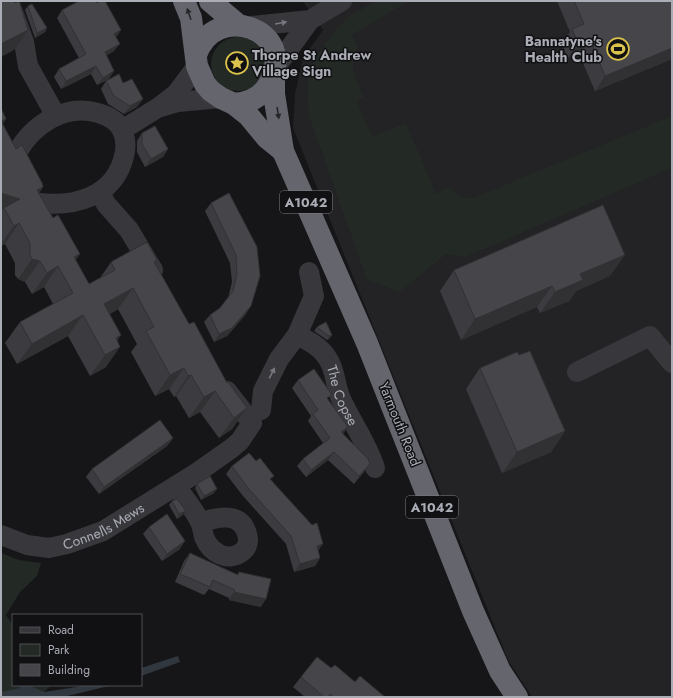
<svg xmlns="http://www.w3.org/2000/svg" width="673" height="698" viewBox="0 0 673 698" font-family="Jost,sans-serif">
  <rect width="100%" height="100%" fill="#161618"/>
  <path fill="#232225" d="M303 1H672V697H532L508 660 293 128 295 94 303 58 323 30Z"/>
  <g fill="#232924">
    <path d="M376 1H409L352 35 358 47C347 66 356 78 364 97L357 101 372 137 406 123 436 194 449 187C456 195 462 198 473 198L672 116V168L466 257 446 254 400 292 367 280 309 116 307 83 317 56 335 30 349 16Z"/>
    <circle cx="238" cy="64" r="27"/>
    <path d="M1 553 19 560 41 563 37 576 20 592 6 615 13 625V685H51L41 695 1 697Z"/>
  </g>
  <g fill="#31373f">
    <path d="M178 656 180 662 141 676V668Z"/>
    <path d="M18 685H28L44 692 89 685H113L63 697H1V692L20 688Z"/>
  </g>
  <g fill="none" stroke-linecap="round" stroke-linejoin="round">
    <g stroke="#38383c" stroke-width="20">
      <path d="M9 1 24 42 28 66 56 116"/>
      <path d="M252 26 310 20 342 1"/>
      <path d="M276 67 310 20"/>
      <path d="M161 107 178 102 221 98"/>
      <path d="M122 130 159 107 176 94 197 66"/>
      <path d="M17 153C32 125 65 103 98 113 108 116 117 120 122 130 127 140 126 150 123 160 112 197 74 207 39 203"/>
      <path d="M100 193 106 204 129 230 153 270"/>
      <path id="s1" d="M297 335C309 341 321 347 328 359 336 371 335 386 341 399 352 423 367 443 375 468"/>
      <path d="M577 372 650 336 672 363"/>
      <path d="M261 410 263 391 279 359 297 335 314 296 309 272"/>
      <path d="M176 486C184 498 194 509 200 522 202 526 203 532 204 537 210 552 228 564 243 551 248 547 249 540 247 534 241 512 218 516 201 523"/>
      <path id="s2" d="M1 535 27 545 49 548 67 544 103 531 198 472 232 448 240 441 252 423 227 391"/>
    </g>
    <g stroke="#64656d" stroke-width="22">
      <path d="M184 1 191 18 197 66 205 84 211 91 221 98 234 104 248 115 267 138 283 151"/>
      <path d="M210 1 236 23"/>
      <path d="M196 55C215 0 299 29 269 84 262 97 248 103 234 104"/>
      <path d="M274 76V94L283 151 367 343 473 611 500 671 517 697"/>
    </g>
  </g>
  <g fill="#3c3c40">
    <path d="M557 1H672V59L595 91 579 54 568 58 562 44 570 32Z"/>
    <path d="M97 3 121 30 116 37 114 51 107 55 109 79 97 85 91 74 61 89 54 77 59 69 79 58 57 18 62 10Z"/>
    <path d="M28 6 47 28 45 32 35 38 25 10Z"/>
    <path d="M106 81 123 83 137 107 124 114 108 104 101 89Z"/>
    <path d="M1 108 3 124 16 149 43 187 39 193 89 284 100 278 111 262 157 260 155 263 189 324 227 383 247 408 232 429 219 438 200 412 189 418 176 396 174 397 169 389 155 396 131 352 137 344 118 309 110 314 117 341 106 367 90 376 68 336 17 364 5 343 20 322 53 304 44 287 32 294 25 282 18 279 15 275V263L5 244 1 246Z"/>
    <path d="M142 133 168 149 163 157 145 167 137 152V141Z"/>
    <path d="M229 193 246 314 227 336 214 342 204 322 210 315 220 308 228 298 232 282 230 263 205 211 211 203Z"/>
    <path d="M454 270 610 276 576 291 569 301 540 313 537 307 461 340 440 291Z"/>
    <path d="M317 327 332 335 329 339 327 340 314 331Z"/>
    <path d="M519 355 565 431 551 452 502 473 466 389 480 368Z"/>
    <path d="M298 380 328 400 348 427 343 434 364 472 354 484 328 460 306 477 297 466 303 459 323 443 308 421 311 416 292 388Z"/>
    <path d="M173 438 167 446 99 494 86 477 92 469Z"/>
    <path d="M232 466 271 480 318 550 320 558 315 566 294 572 286 544 243 496 226 474Z"/>
    <path d="M197 484 214 493 201 500 195 488Z"/>
    <path d="M172 501 183 515 177 519 169 505Z"/>
    <path d="M149 527 180 549 162 561 143 534Z"/>
    <path d="M190 553 237 575 239 572 261 607 229 600V598L209 589 204 595 175 582 184 561Z"/>
    <path d="M331 668 355 682 385 697H305L293 687 301 677Z"/>
  </g>
  <g fill="#313134">
    <path d="M47 28 45 32 35 38 37 33Z"/>
    <path d="M28 30 14 50 1 57V44Z"/>
    <path d="M121 30 116 37 114 34Z"/>
    <path d="M590 39 579 54 568 58 578 43Z"/>
    <path d="M120 44 114 51 100 59 105 52Z"/>
    <path d="M672 48V59L595 91 605 76Z"/>
    <path d="M96 66 91 74 61 89 66 81Z"/>
    <path d="M114 71 109 79 97 85 103 78Z"/>
    <path d="M143 99 137 107 124 114 130 106Z"/>
    <path d="M6 119 1 127V121Z"/>
    <path d="M168 149 163 157 145 167 151 159Z"/>
    <path d="M43 187 29 208 37 190Z"/>
    <path d="M1 193 20 199 4 208 1 212Z"/>
    <path d="M19 223 5 244 1 246V244L14 226Z"/>
    <path d="M80 254 65 275 74 257Z"/>
    <path d="M625 255 610 276 576 291 569 301 540 313 555 292 580 274Z"/>
    <path d="M32 259 40 261 25 282 18 279Z"/>
    <path d="M58 266 44 287 32 294 47 273Z"/>
    <path d="M552 286 537 307 461 340 475 319Z"/>
    <path d="M133 288 118 309 90 325 104 304Z"/>
    <path d="M251 306 246 314 227 336 214 342 219 334Z"/>
    <path d="M83 315 68 336 17 364 32 344Z"/>
    <path d="M121 335 109 353 120 347 106 367 90 376 105 355 116 338Z"/>
    <path d="M332 335 329 339 327 340 329 336Z"/>
    <path d="M184 368 169 389 155 396 170 375Z"/>
    <path d="M191 375 176 396 174 397 188 376Z"/>
    <path d="M215 391 200 412 189 418 204 397Z"/>
    <path d="M247 408 232 429 219 438 234 418Z"/>
    <path d="M348 427 342 435 341 432Z"/>
    <path d="M565 431 551 452 502 473 517 452Z"/>
    <path d="M173 438 167 446 99 494 104 487Z"/>
    <path d="M334 452 328 460 306 477 311 470Z"/>
    <path d="M370 464 364 472 354 484 359 476Z"/>
    <path d="M217 489 214 493 201 500 204 496Z"/>
    <path d="M186 511 183 515 177 519 179 514Z"/>
    <path d="M185 541 180 549 162 561 167 554Z"/>
    <path d="M323 544 317 552V546Z"/>
    <path d="M320 558 315 566 294 572 300 564Z"/>
    <path d="M234 592 266 599 261 607 229 600Z"/>
  </g>
  <g fill="#46464a" stroke="#313134">
    <path d="M1 1H13L15 3 19 1 28 30 1 44Z"/>
    <path d="M79 1H96L97 3 100 1H105L121 30 114 34 120 44 105 52 114 71 103 78 96 66 66 81 59 69 86 54 62 10Z"/>
    <path d="M574 1H672V48L605 76 590 39 578 43 572 29 584 24Z"/>
    <path d="M32 4 47 28 37 33 28 6Z"/>
    <path d="M119 74 123 83 132 79 143 99 130 106 114 96 106 81Z"/>
    <path d="M1 108 6 119 1 121 16 149 22 145 42 183 43 187 37 190 53 218 58 215 80 254 74 257 89 284 115 270 111 262 147 242 157 260 154 262 189 324 194 322 227 383 228 382 247 408 234 418 215 391 204 397 191 375 188 376 184 368 170 375 146 331 154 327 133 288 104 304 121 335 116 338 120 347 105 355 83 315 32 344 20 322 73 293 58 266 47 273 40 261 32 259 30 255V243L19 223 14 226 4 208 20 199 1 193Z"/>
    <path d="M155 126 168 149 151 159 142 144V133Z"/>
    <path d="M229 193 257 247 260 276 251 306 232 328 219 334 210 315 220 308 233 291 237 274 236 255 211 203Z"/>
    <path d="M603 205 625 255 580 274 583 280 555 292 552 286 475 319 454 270Z"/>
    <path d="M326 322 332 335 329 336 317 327Z"/>
    <path d="M530 351 565 431 517 452 480 368 517 352 519 355Z"/>
    <path d="M314 369 332 395 327 398 348 427 341 432 368 459 370 464 359 476 334 452 311 470 303 459 330 438 313 414 318 410 298 380Z"/>
    <path d="M160 420 173 438 104 487 92 469Z"/>
    <path d="M249 453 256 461 260 458 274 476 270 479 312 525 317 523 323 544 317 546 320 558 300 564 291 536 248 488 232 466Z"/>
    <path d="M210 476 217 489 204 496 197 484Z"/>
    <path d="M177 499 186 511 179 514 172 501Z"/>
    <path d="M167 514 185 541 167 554 149 527Z"/>
    <path d="M190 553 238 575 239 572 271 579 266 599 234 592 235 590 213 580 210 587 180 574Z"/>
    <path d="M317 657 331 668 335 665 355 682 360 676 385 697H334L330 694 328 697H324L301 677Z"/>
  </g>
  <defs><path id="oneway-solid" d="M-6-.8H1V-3.2L6.5 0L1 3.2V.8H-6Z"/></defs>
  <g fill="#26262a">
    <use href="#oneway-solid" transform="translate(189 14) rotate(-109)"/>
    <use href="#oneway-solid" transform="translate(278 113) rotate(81)"/>
  </g>
  <g fill="#77787f">
    <use href="#oneway-solid" transform="translate(281 23) rotate(-10)"/>
    <use href="#oneway-solid" transform="translate(272 373) rotate(-63)"/>
  </g>
  <defs>
    <g id="stadium-ring" transform="scale(1.15)"><circle r="9.5" fill="#111113" stroke="#dac24c" stroke-width="1.5"/><path d="M0-5a6.5 5 0 1 0 0 10a6.5 5 0 1 0 0-10ZM-3.5-1.8h7v3.6h-7Z" fill="#dac24c"/></g>
    <g id="sight-ring" transform="scale(1.15)"><circle r="9.5" fill="#111113" stroke="#dac24c" stroke-width="1.5"/><path d="M0-6L1.8-2.2L6-1.7L2.9 1.2L3.7 5.4L0 3.3L-3.7 5.4L-2.9 1.2L-6-1.7L-1.8-2.2Z" fill="#dac24c"/></g>
  </defs>
  <g fill-rule="evenodd">
    <use href="#stadium-ring" x="618" y="49"/>
    <use href="#sight-ring" x="237" y="63"/>
  </g>
  <g text-anchor="middle" dominant-baseline="central" stroke-width="3" stroke-linejoin="round" paint-order="stroke">
    <g fill="#111113" stroke="#7c7e85" stroke-width="1">
      <rect x="280" y="191" width="52" height="22" rx="3"/>
      <rect x="406" y="496" width="52" height="22" rx="3"/>
    </g>
    <g font-size="13" font-weight="bold" fill="#aaacb6">
      <text x="306" y="202">A1042</text>
      <text x="432" y="507">A1042</text>
    </g>
    <g font-size="14" font-weight="bold" fill="#aaacb6" stroke="#111113" text-anchor="end">
      <text x="602" y="41">Bannatyne's<tspan x="602" dy="16">Health Club</tspan></text>
      <text x="252" y="55" text-anchor="start">Thorpe St Andrew<tspan x="252" dy="16">Village Sign</tspan></text>
    </g>
    <g font-size="14" fill="#aaacb6" stroke="#111113">
      <text stroke="none"><textPath href="#s1" startOffset="79">The Copse</textPath></text>
      <text transform="translate(400 424) rotate(68)">Yarmouth Road</text>
      <text stroke="none"><textPath href="#s2" startOffset="109">Connells Mews</textPath></text>
    </g>
  </g>
  <rect width="673" height="698" fill="none" stroke="#aaacb6" stroke-width="4"/>
  <rect x="12" y="614" width="130" height="72" fill="#111113" stroke="#4e4f54"/>
  <rect x="20" y="627" width="20" height="6" fill="#38383c" stroke="#4e4f54"/>
  <text x="48" y="634" font-size="12" fill="#aaacb6">Road</text>
  <rect x="20" y="644" width="20" height="12" fill="#232924" stroke="#4e4f54"/>
  <text x="48" y="654" font-size="12" fill="#aaacb6">Park</text>
  <rect x="20" y="664" width="20" height="12" fill="#46464a" stroke="#4e4f54"/>
  <text x="48" y="674" font-size="12" fill="#aaacb6">Building</text>
</svg>
